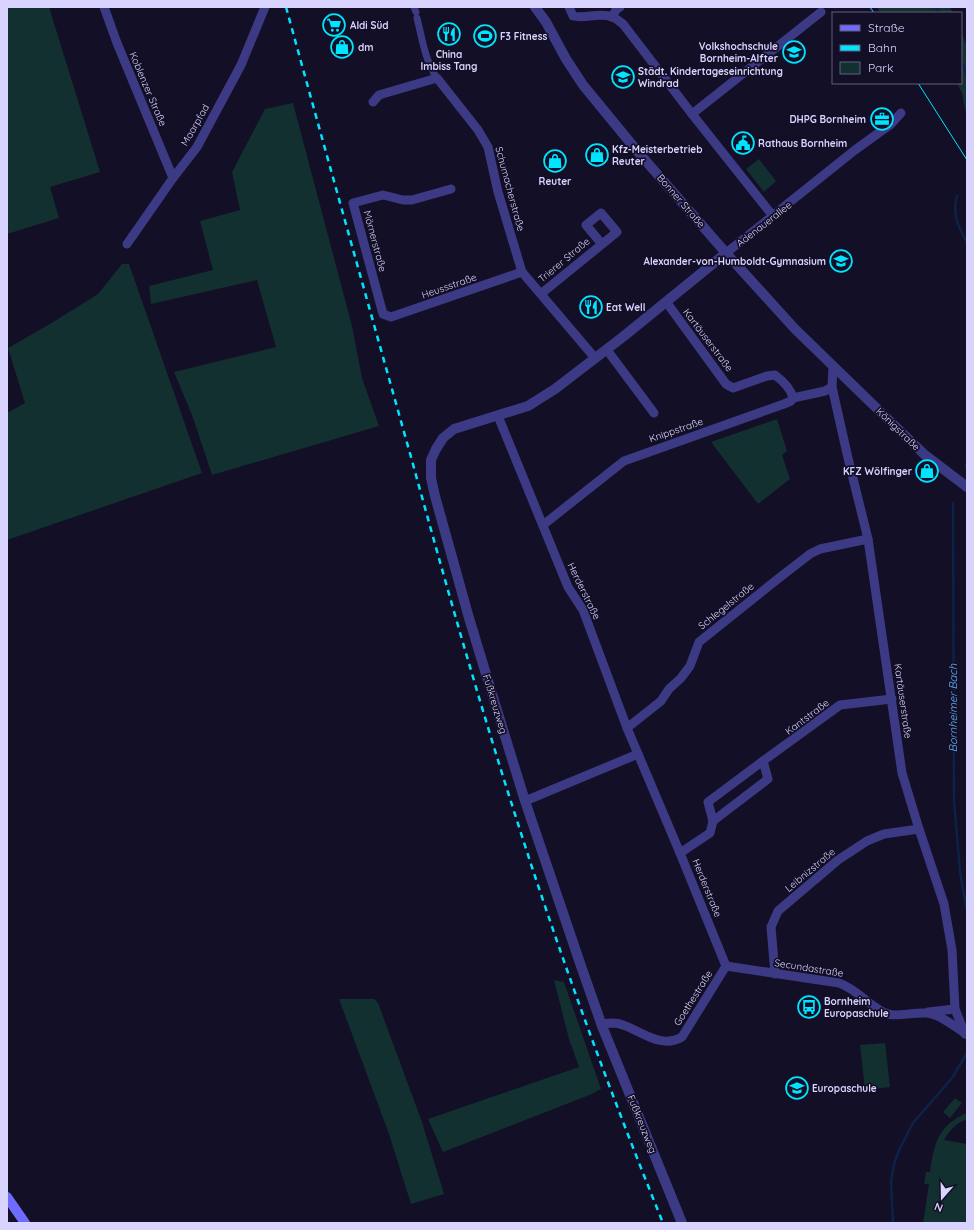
<svg xmlns="http://www.w3.org/2000/svg" width="974" height="1230" viewBox="0 0 974 1230" font-family="Quicksand,sans-serif">
  <rect width="100%" height="100%" fill="#130f26"/>
  <g fill="#12302f">
    <path d="M7 7H49L100 172 50 187 59 218 7 234Z"/>
    <path d="M877 7H950L953 13H880Z"/>
    <path d="M961 32 967 46V119L962 93 957 83H961Z"/>
    <path d="M293 103 352 326 362 378 379 426 212 475 192 415 174 372 276 347 257 280 151 304 149 286 213 270 200 221 240 210 232 172 265 109Z"/>
    <path d="M759 159 776 181 764 192 746 169Z"/>
    <path d="M122 264H129L202 473 7 540V413L25 403 8 348 50 324 98 294Z"/>
    <path d="M777 419 787 451 782 455 790 479 758 504 711 442Z"/>
    <path d="M554 980 564 982 601 1089 592 1094 443 1152 428 1119 579 1067 569 1039Z"/>
    <path d="M339 999H374L378 1003 422 1122 444 1194 411 1204 389 1134Z"/>
    <path d="M885 1043 890 1087 865 1090 860 1045Z"/>
    <path d="M955 1098 962 1103 950 1118 943 1112Z"/>
    <path d="M967 1113V1119C956 1123 950 1130 944 1140L967 1144V1223H923L929 1184H924L926 1172H930C934 1144 938 1125 967 1113Z"/>
  </g>
  <g fill="none" stroke-linecap="round" stroke-linejoin="round">
    <g stroke="#0c2248" stroke-width="2.5">
      <path d="M935 7 940 13"/>
      <path d="M961 61 967 76"/>
      <path d="M957 196C952 213 958 227 967 242"/>
      <path d="M966 466 967 463"/>
      <path d="M953 503 954 801 960 872 967 911"/>
      <path d="M893 1223 891 1181 894 1164 900 1148 913 1123 952 1078 967 1053"/>
    </g>
    <g stroke="#3d3a85" stroke-width="7">
      <path d="M414 7 416 12"/>
      <path d="M417 18C422 38 425 61 437 78"/>
    </g>
    <g stroke="#3d3a85" stroke-width="9">
      <path d="M104 7 117 43 173 178"/>
      <path d="M569 7 573 16C585 19 600 12 612 17 616 18 620 22 623 24L692 114 773 216"/>
      <path d="M612 17 616 10 620 7"/>
      <path d="M373 102 379 95 437 78 478 130 488 147 498 192 522 272 595 358"/>
      <path d="M692 114 821 12"/>
      <path d="M451 189 412 200H403L383 195 353 203 383 314 391 317 522 272"/>
      <path d="M127 244 173 178 197 147 241 65 265 7"/>
      <path d="M726 253 855 150 891 124 901 113"/>
      <path d="M542 293 617 232 601 213 586 225 601 243"/>
      <path d="M667 303 726 384 733 388 767 376 775 375C783 381 791 389 793 398"/>
      <path d="M607 350 654 413"/>
      <path d="M833 367 832 387 848 458 868 539 902 773 919 829 944 904 952 950 955 1009 965 1034"/>
      <path d="M498 416 568 587 583 610 627 728 680 853 726 966"/>
      <path d="M543 525 624 461 784 404 791 401 793 398 825 391 832 387"/>
      <path d="M627 728 661 701 669 689 681 678 690 666 699 642 779 578 810 554 820 549 868 539"/>
      <path d="M525 801 638 754"/>
      <path d="M713 821 708 802 763 761"/>
      <path d="M680 853 710 833 713 821 768 779 763 761 840 705 892 699"/>
      <path d="M726 966 839 983C859 990 870 1008 888 1014 895 1017 916 1012 925 1013 939 1013 955 1027 966 1034"/>
      <path d="M775 974 771 927 778 911 838 860 867 841 884 834 919 829"/>
      <path d="M928 1012 955 1009"/>
      <path d="M602 1024C609 1023 616 1022 623 1025 643 1032 661 1049 682 1037L726 966"/>
    </g>
    <g stroke="#3d3a85" stroke-width="10">
      <path d="M535 7 546 22 566 59 583 85 638 152 726 253 795 329 897 428 925 455 967 487"/>
      <path d="M682 1223 602 1026 581 966 525 801 496 707 469 618 435 496 431 478V460L436 449 443 438 454 429 528 406 555 389 624 336 726 253"/>
    </g>
    <path stroke="#6f6bff" stroke-width="10" d="M7 1197 25 1223"/>
    <g stroke="#00e5ff" stroke-width="1">
      <path d="M870 7 874 13"/>
      <path d="M918 83 967 160"/>
    </g>
    <path stroke="#00e5ff" stroke-width="2.5" stroke-dasharray="6 5" stroke-linecap="butt" d="M286 7C327 157 369 307 411 457 443 574 476 692 513 808 557 948 608 1087 663 1223"/>
  </g>
  <defs>
    <g id="supermarket-ring" transform="scale(1.15)"><circle r="9.5" fill="#130f26" stroke="#00e5ff" stroke-width="1.5"/><path d="M-6-5.5h2.5l.6 2H6L4.5 2H-2.5L-4.4-4H-6ZM-1.5 3.2a1.3 1.3 0 1 0 .1 0ZM3 3.2a1.3 1.3 0 1 0 .1 0Z" fill="#00e5ff"/></g>
    <g id="restaurant-ring" transform="scale(1.15)"><circle r="9.5" fill="#130f26" stroke="#00e5ff" stroke-width="1.5"/><path d="M-5-6h1v4h1v-4h1v4h1v-4h1v5L-1.5 .5V6h-2V.5L-5-1ZM5-6V6H3V1.5H1.5Q1.5-4 5-6Z" fill="#00e5ff"/></g>
    <g id="stadium-ring" transform="scale(1.15)"><circle r="9.5" fill="#130f26" stroke="#00e5ff" stroke-width="1.5"/><path d="M0-5a6.5 5 0 1 0 0 10a6.5 5 0 1 0 0-10ZM-3.5-1.8h7v3.6h-7Z" fill="#00e5ff"/></g>
    <g id="shop-ring" transform="scale(1.15)"><circle r="9.5" fill="#130f26" stroke="#00e5ff" stroke-width="1.5"/><path d="M-5-2.5h2.3a2.7 3.5 0 0 1 5.4 0H5L5.5 6h-11ZM-1.5-2.5h3a1.5 2.3 0 0 0-3 0Z" fill="#00e5ff"/></g>
    <g id="university-ring" transform="scale(1.15)"><circle r="9.5" fill="#130f26" stroke="#00e5ff" stroke-width="1.5"/><path d="M0-5L7-2L0 1L-7-2ZM-4 1L0 2.5L4 1V4Q0 6-4 4Z" fill="#00e5ff"/></g>
    <g id="school-ring" transform="scale(1.15)"><circle r="9.5" fill="#130f26" stroke="#00e5ff" stroke-width="1.5"/><path d="M0-5L7-2L0 1L-7-2ZM-4 1L0 2.5L4 1V4Q0 6-4 4Z" fill="#00e5ff"/></g>
    <g id="office-ring" transform="scale(1.15)"><circle r="9.5" fill="#130f26" stroke="#00e5ff" stroke-width="1.5"/><path d="M-6-3h4V-5.5h4V-3h4V5H-6ZM-1-4.5V-3h2v-1.5ZM-6 0V1H6V0Z" fill="#00e5ff"/></g>
    <g id="civic-ring" transform="scale(1.15)"><circle r="9.5" fill="#130f26" stroke="#00e5ff" stroke-width="1.5"/><path d="M-.6-6.5H3V-4.5H.6V-3L4-1V1h2V6H-6V1h2V-1L-.6-3ZM-1.2 2.5V6h2.4V2.5Z" fill="#00e5ff"/></g>
    <g id="bus-ring" transform="scale(1.15)"><circle r="9.5" fill="#130f26" stroke="#00e5ff" stroke-width="1.5"/><path d="M-5-6H5V4H4V6H2V4H-2V6H-4V4H-5ZM-3.5-4V0h7V-4ZM-3.5 1.2v1.5H-2V1.2ZM2 1.2v1.5H3.5V1.2Z" fill="#00e5ff"/></g>
  </defs>
  <g fill-rule="evenodd">
    <use href="#supermarket-ring" x="334" y="25"/>
    <use href="#restaurant-ring" x="449" y="34"/>
    <use href="#stadium-ring" x="485" y="36"/>
    <use href="#shop-ring" x="342" y="47"/>
    <use href="#university-ring" x="794" y="52"/>
    <use href="#school-ring" x="623" y="77"/>
    <use href="#office-ring" x="882" y="119"/>
    <use href="#civic-ring" x="743" y="143"/>
    <use href="#shop-ring" x="597" y="155"/>
    <use href="#shop-ring" x="555" y="161"/>
    <use href="#school-ring" x="841" y="261"/>
    <use href="#restaurant-ring" x="591" y="307"/>
    <use href="#shop-ring" x="927" y="471"/>
    <use href="#bus-ring" x="809" y="1007"/>
    <use href="#school-ring" x="797" y="1088"/>
  </g>
  <g text-anchor="middle" dominant-baseline="central" stroke-width="3.5" stroke-linejoin="round" paint-order="stroke">
    <g font-size="10" font-weight="bold" fill="#d9d4ff" stroke="#130f26" text-anchor="start">
      <text x="350" y="25">Aldi Süd</text>
      <text x="500" y="36">F3 Fitness</text>
      <text x="778" y="46" text-anchor="end">Volkshochschule<tspan x="778" dy="12">Bornheim-Alfter</tspan></text>
      <text x="358" y="47">dm</text>
      <text x="449" y="54" text-anchor="middle">China<tspan x="449" dy="12">Imbiss Tang</tspan></text>
      <text x="638" y="71">Städt. Kindertageseinrichtung<tspan x="638" dy="12">Windrad</tspan></text>
      <text x="866" y="119" text-anchor="end">DHPG Bornheim</text>
      <text x="758" y="143">Rathaus Bornheim</text>
      <text x="612" y="149">Kfz-Meisterbetrieb<tspan x="612" dy="12">Reuter</tspan></text>
      <text x="555" y="181" text-anchor="middle">Reuter</text>
      <text x="826" y="261" text-anchor="end">Alexander-von-Humboldt-Gymnasium</text>
      <text x="606" y="307">Eat Well</text>
      <text x="912" y="471" text-anchor="end">KFZ Wölfinger</text>
      <text x="824" y="1001">Bornheim<tspan x="824" dy="12">Europaschule</tspan></text>
      <text x="812" y="1088">Europaschule</text>
    </g>
    <g font-size="10" fill="#d9d4ff" stroke="#130f26">
      <text transform="translate(148 89) rotate(67)">Koblenzer Straße</text>
      <text transform="translate(195 125) rotate(-60)">Maarpfad</text>
      <text transform="translate(510 189) rotate(75)">Schumacherstraße</text>
      <text transform="translate(681 201) rotate(49)">Bonner Straße</text>
      <text transform="translate(764 224) rotate(-38)">Adenauerallee</text>
      <text transform="translate(375 241) rotate(75)">Mörnerstraße</text>
      <text transform="translate(564 260) rotate(-40)">Trierer Straße</text>
      <text transform="translate(449 286) rotate(-19)">Heussstraße</text>
      <text transform="translate(708 340) rotate(53)">Kartäuserstraße</text>
      <text transform="translate(898 429) rotate(44)">Königstraße</text>
      <text transform="translate(676 430) rotate(-19)">Knippstraße</text>
      <text transform="translate(584 591) rotate(64)">Herderstraße</text>
      <text transform="translate(726 606) rotate(-39)">Schlegelstraße</text>
      <text transform="translate(903 701) rotate(82)">Kartäuserstraße</text>
      <text transform="translate(495 704) rotate(73)">Fußkreuzweg</text>
      <text transform="translate(807 717) rotate(-37)">Kantstraße</text>
      <text transform="translate(810 870) rotate(-40)">Leibnizstraße</text>
      <text transform="translate(707 888) rotate(68)">Herderstraße</text>
      <text transform="translate(809 968) rotate(9)">Secundastraße</text>
      <text transform="translate(693 998) rotate(-58)">Goethestraße</text>
      <text transform="translate(642 1124) rotate(68)">Fußkreuzweg</text>
    </g>
    <g font-size="11" font-style="italic" fill="#62b6ff" stroke="#130f26">
      <text transform="translate(953 708) rotate(-90)">Bornheimer Bach</text>
    </g>
  </g>
  <rect width="974" height="1230" fill="none" stroke="#d9d4ff" stroke-width="16"/>
  <rect x="832" y="12" width="130" height="72" fill="#130f26" stroke="#625e7d"/>
  <rect x="840" y="25" width="20" height="6" fill="#6f6bff" stroke="#625e7d"/>
  <text x="868" y="32" font-size="12" fill="#d9d4ff">Straße</text>
  <rect x="840" y="45" width="20" height="6" fill="#00e5ff" stroke="#625e7d"/>
  <text x="868" y="52" font-size="12" fill="#d9d4ff">Bahn</text>
  <rect x="840" y="62" width="20" height="12" fill="#12302f" stroke="#625e7d"/>
  <text x="868" y="72" font-size="12" fill="#d9d4ff">Park</text>
  <g transform="translate(942 1198) rotate(200)" stroke="#130f26" stroke-width="3" paint-order="stroke">
  <path d="M0-3L7 15L0 10L-7 15Z" fill="#d9d4ff"/>
  <text y="-6" font-size="11" font-weight="bold" text-anchor="middle" fill="#d9d4ff">N</text>
  </g>
</svg>
